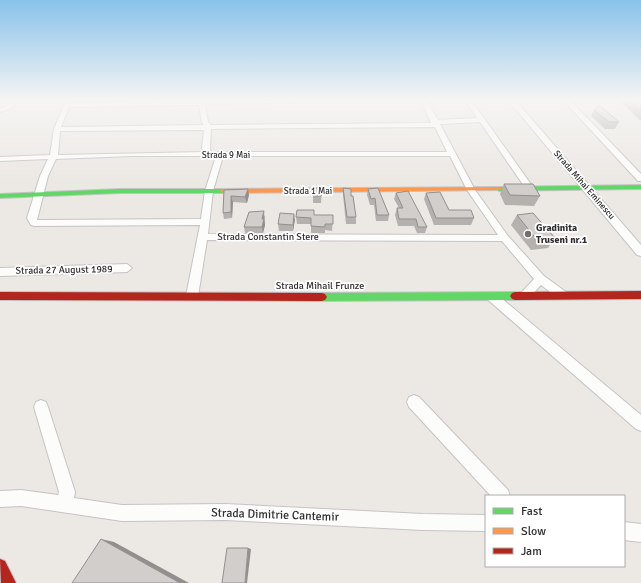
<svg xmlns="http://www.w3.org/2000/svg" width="641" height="583" viewBox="0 0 641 583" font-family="Signika,sans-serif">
  <rect width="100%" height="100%" fill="#ece8e4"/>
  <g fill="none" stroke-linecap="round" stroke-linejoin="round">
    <g stroke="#c5c4c5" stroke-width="2">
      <g id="street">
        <path d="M12 100H19L10 109 0 112V108L6 107Z"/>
        <path d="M66 100H72L71 103 201 100H350L347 102 205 104 208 122 211 125 431 123 421 100H427L438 120 477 118 465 100H471L535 190 534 192H528L480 122 440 124 475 190 508 236 544 276 566 292 568 295 566 298H558L541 285 529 298H521L519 295 534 279 502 241 207 240 198 296 196 299H188L186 296 200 225 34 226 31 225 27 218 40 176 48 159 0 161V157L50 155 54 129ZM199 105 202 123 204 125 61 127 69 107ZM435 127 447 152H211L210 148 211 129ZM204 130 202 148 204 152 58 155 60 131ZM132 156H216L205 191 201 219 37 220 48 176 56 159ZM223 156H450L467 190 498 235 208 234 213 191Z"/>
        <path d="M508 100H515L641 245V256L637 255Z"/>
        <path d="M563 100H570L641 174V181H638Z"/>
        <path d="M127 264 132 268 127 272 0 276V268Z"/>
        <path d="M491 292 495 293 641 415V431L636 429 487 299 485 296 487 293Z"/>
        <path d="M414 395 419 397 508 490 510 496H491L409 407 407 402 409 397Z"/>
        <path d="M41 400 46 402 48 407 75 492 74 498 122 505 225 504 423 514 486 515V531L423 530 225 520 122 521 21 506 0 507V491L21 490 58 495 59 492 34 407 36 402Z"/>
        <path d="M624 522 641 524V542L624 540Z"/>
      </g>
    </g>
    <g stroke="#c5c4c5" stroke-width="2">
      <g id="fast">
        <path d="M641 185V189L499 191 496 189 499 187Z"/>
        <path d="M121 189H223L226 191 223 193H121L0 198V194Z"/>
        <path d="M515 292 518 293 520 296 518 299 515 300 322 301 319 300 317 297 319 294 322 293Z"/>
      </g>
    </g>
    <g stroke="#c5c4c5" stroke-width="2">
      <path id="slow" d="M499 187 501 188V190L223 193 220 191 223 189Z"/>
    </g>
    <g stroke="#c5c4c5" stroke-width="2">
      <g id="jam">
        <path d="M641 291V299L515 300 512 299 510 296 512 293 515 292Z"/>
        <path d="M0 292 322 293 325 294 327 297 325 300 322 301 0 300Z"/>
        <path d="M0 559 5 561 16 583H1Z"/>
      </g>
    </g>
    <use href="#street" fill="#fcfcfb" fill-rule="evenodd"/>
    <use href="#fast" fill="#63d668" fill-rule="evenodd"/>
    <use href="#slow" fill="#ff974d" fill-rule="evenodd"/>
    <use href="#jam" fill="#b3261e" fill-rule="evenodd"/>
  </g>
  <g fill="#b4b1af">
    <path d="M622 100H641V121L621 102Z"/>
    <path d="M594 110 619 122 615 129H605L591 116Z"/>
    <path d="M504 184 540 196 534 206 505 205 500 194Z"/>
    <path d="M322 188 321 203H313V196Z"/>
    <path d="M343 188 351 196 356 217V224H346L343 195Z"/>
    <path d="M368 189 389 215 388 221H376L374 205H370L367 195Z"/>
    <path d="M224 190 249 195 247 203 233 202 232 218 224 219 223 213Z"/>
    <path d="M396 193 427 227 425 233H417L414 226H398L395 215 397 208H399L394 199Z"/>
    <path d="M426 193 449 210 474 218 471 225H434L424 199Z"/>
    <path d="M314 210V215H333L332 231 325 230V233H311V224H297L296 217Z"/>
    <path d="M517 215 555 238 548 248 531 250 511 225Z"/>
    <path d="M265 216 264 220 265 225 263 233H245L244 227Z"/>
    <path d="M295 220 293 231H279L278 224Z"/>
  </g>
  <g fill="#92908e">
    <path d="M248 189 249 195 247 203 245 197Z"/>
    <path d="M231 196 233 202 232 218 231 212Z"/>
    <path d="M264 211 265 225 263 233 262 227V219Z"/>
    <path d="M294 214 295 220 293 231V225Z"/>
    <path d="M101 539 114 542 189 583H180Z"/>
    <path d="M248 548 251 549 247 583H245Z"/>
  </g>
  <g fill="#d1cecb" stroke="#92908e">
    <path d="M630 100H641V111Z"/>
    <path d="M599 105 619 122H609L594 110Z"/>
    <path d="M504 184H533L540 196 510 195Z"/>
    <path d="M313 188H322L321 196H313Z"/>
    <path d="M343 188 351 189V196H353L356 217H347Z"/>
    <path d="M378 188 389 215H377L375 198 371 199 368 189Z"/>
    <path d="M248 189 245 197 231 196V212L223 213 224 190Z"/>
    <path d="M408 191 427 227H418L416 219H399L397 208H403L396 193Z"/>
    <path d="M440 192 449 210H471L474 218H436L426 193Z"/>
    <path d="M297 210H314V215H333V224H325V227L311 226V218L296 217Z"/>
    <path d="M264 211 262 219H264L262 227H244L249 212Z"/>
    <path d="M280 213 294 214 293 225 278 224Z"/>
    <path d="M533 213 555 238 537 240 517 215Z"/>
    <path d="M101 539 180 583H72Z"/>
    <path d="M227 548H248L245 583H222Z"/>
  </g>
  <linearGradient id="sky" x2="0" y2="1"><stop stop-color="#88c2ea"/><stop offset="0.55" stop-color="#f6f5f3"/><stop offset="1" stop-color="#f6f5f3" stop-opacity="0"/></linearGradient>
  <rect width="641" height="182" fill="url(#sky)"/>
  <circle fill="#706f6e" stroke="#fff" stroke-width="1.5" cx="528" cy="234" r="4"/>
  <g text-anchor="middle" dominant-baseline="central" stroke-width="3.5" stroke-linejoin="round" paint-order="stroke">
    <g font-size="9" fill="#2e2e2e" stroke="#fff">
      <text x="226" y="155">Strada 9 Mai</text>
      <text transform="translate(584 185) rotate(49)">Strada Mihai Eminescu</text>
      <text x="308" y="191">Strada 1 Mai</text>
    </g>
    <g font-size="10" font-weight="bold" fill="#2e2e2e" stroke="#fff" text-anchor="start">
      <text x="536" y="228">Gradinita<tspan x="536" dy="12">Truseni nr.1</tspan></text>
    </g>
    <g font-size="10" fill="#2e2e2e" stroke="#fff">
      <text x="268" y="237">Strada Constantin Stere</text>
      <text transform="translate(64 270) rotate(-1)">Strada 27 August 1989</text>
      <text x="320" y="286">Strada Mihail Frunze</text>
    </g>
    <g font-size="12" fill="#2e2e2e" stroke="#fff">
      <text transform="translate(275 515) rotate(2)">Strada Dimitrie Cantemir</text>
    </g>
  </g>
  <rect x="485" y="495" width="140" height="72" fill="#ffffff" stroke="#ababab"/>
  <rect x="493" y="508" width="20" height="6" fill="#63d668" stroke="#ababab"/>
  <text x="521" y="515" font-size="12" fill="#2e2e2e">Fast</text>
  <rect x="493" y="528" width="20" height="6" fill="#ff974d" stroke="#ababab"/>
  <text x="521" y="535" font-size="12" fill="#2e2e2e">Slow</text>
  <rect x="493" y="548" width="20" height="6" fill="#b3261e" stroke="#ababab"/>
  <text x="521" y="555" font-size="12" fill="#2e2e2e">Jam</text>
</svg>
